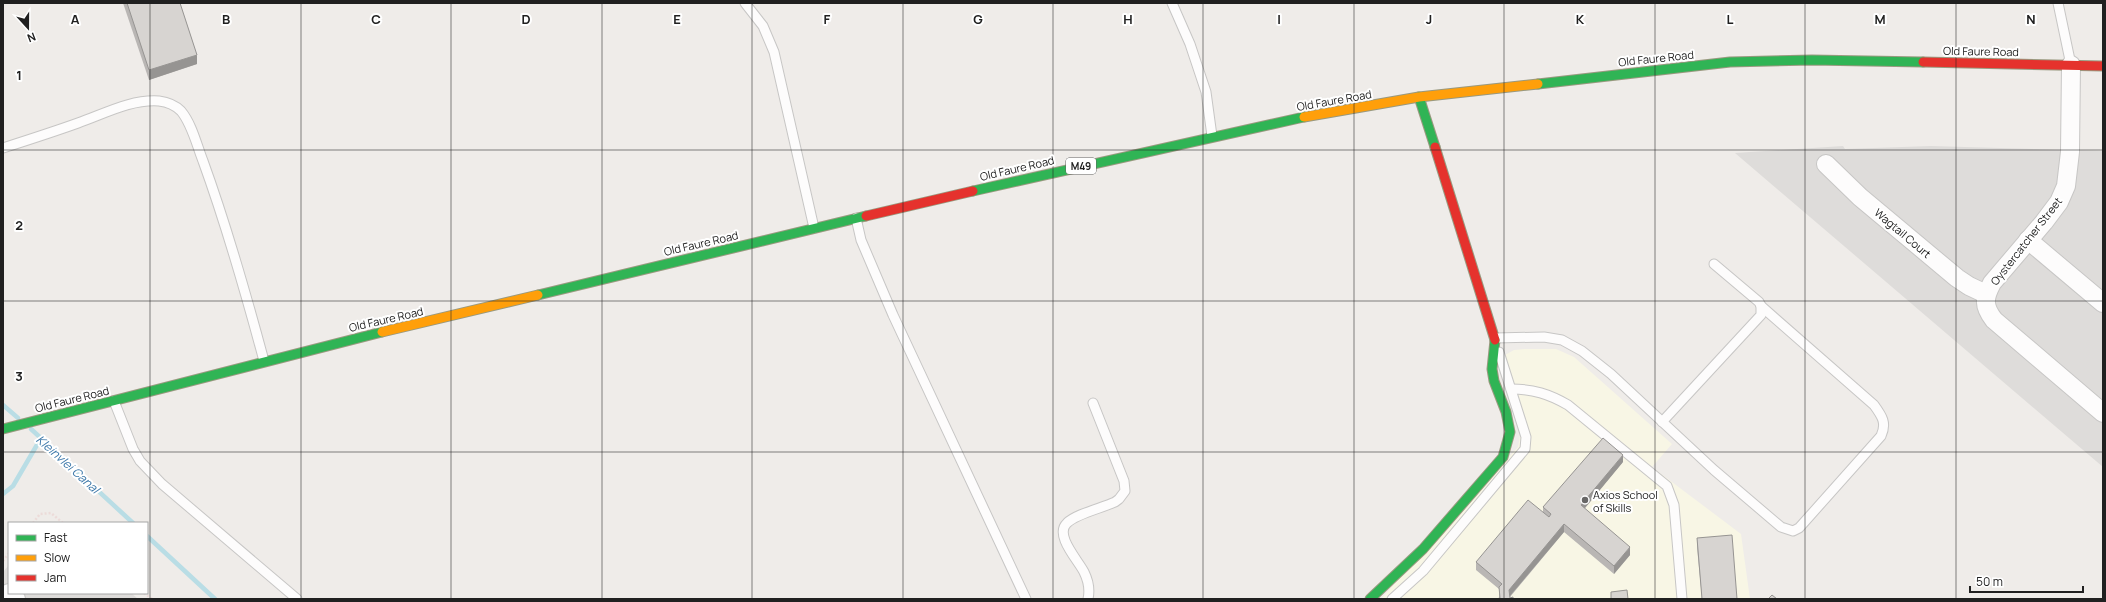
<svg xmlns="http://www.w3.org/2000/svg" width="2106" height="602" viewBox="0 0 2106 602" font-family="Manrope,sans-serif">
  <rect width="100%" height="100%" fill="#efece9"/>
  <g fill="#dedcda">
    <path d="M1843 146 1845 149 1931 146 2103 151V467L1735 153Z"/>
    <path d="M9 565V593H131L138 599H3V572Z"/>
  </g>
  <path fill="#f8f6e5" d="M1525 349H1556L1574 357 1672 444 1652 467 1741 534 1750 599H1381L1518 447 1520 436 1505 355 1514 350Z"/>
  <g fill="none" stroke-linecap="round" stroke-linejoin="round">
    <g stroke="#b9dde5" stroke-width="4.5">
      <path d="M3 405 18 418"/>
      <path d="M31 429 133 523"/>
      <path d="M3 494 13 486 41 438"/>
      <path d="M147 536 215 599"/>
    </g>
    <g stroke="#c7c6c5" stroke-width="11">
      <g id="lane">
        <path d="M745 3 763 26 774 52 814 228"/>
        <path d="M1172 3 1190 44 1206 92 1212 136"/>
        <path d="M2058 3 2071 65"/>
        <path d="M3 148C28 140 53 132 78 123 104 114 131 99 159 101 167 102 176 106 181 111 192 124 197 146 203 161 227 227 246 294 264 361"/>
        <path d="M856 218 861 240 893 315 1026 599"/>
        <path d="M1496 340 1495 338 1544 337 1562 340 1582 351 1611 374 1714 470 1781 527 1793 531 1799 528 1881 436C1887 423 1882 416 1874 405L1761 306"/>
        <path d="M1511 389C1533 389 1549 394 1568 405L1667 486 1674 505 1682 599"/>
        <path d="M114 401 133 449 140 461 162 484 297 599"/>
        <path d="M1662 422 1761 315V306L1759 302 1714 264"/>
        <path d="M1088 599C1090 590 1088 580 1084 572 1078 560 1054 535 1067 523 1076 514 1102 508 1115 502L1119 499 1125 491 1124 481 1093 403"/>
        <path d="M1392 599 1423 571 1525 449 1526 437 1499 352"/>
      </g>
    </g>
    <g stroke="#c7c6c5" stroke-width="20">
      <g id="street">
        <path d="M2071 65 2070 152 2066 186 2059 202 2044 222 1992 283C1984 298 1983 306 1994 320L2103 413"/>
        <path d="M1826 164 1860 197 1957 278 1969 286 1986 294"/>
        <path d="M2028 240 2103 303"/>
        <path d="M9 593 16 599"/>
      </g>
    </g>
    <g stroke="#99997f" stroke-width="11">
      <g id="fast">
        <path d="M1538 84 1730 62 1812 60 1923 62"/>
        <path d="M1419 97 1435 147"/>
        <path d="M973 191 1304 117"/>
        <path d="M538 295 866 216"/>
        <path d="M3 429 382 332"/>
        <path d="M1370 599 1423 549 1503 457 1510 432 1506 412 1494 381 1492 369 1495 340"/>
      </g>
    </g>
    <g stroke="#99997f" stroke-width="11">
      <g id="slow">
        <path d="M1304 117 1419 97 1538 84"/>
        <path d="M382 332 538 295"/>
      </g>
    </g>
    <g stroke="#99997f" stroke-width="11">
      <g id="jam">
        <path d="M1923 62 2103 66"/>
        <path d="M1435 147 1495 340"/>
        <path d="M866 216 973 191"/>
      </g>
    </g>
    <g stroke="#ecdbd9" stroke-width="2.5" stroke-dasharray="2 2" stroke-linecap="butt">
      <path d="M33 523 40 514 51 513 63 523"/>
      <path d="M3 561 9 553"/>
      <path d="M144 593 152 599"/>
    </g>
    <use href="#lane" stroke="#fdfcfc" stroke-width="9"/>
    <use href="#street" stroke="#fdfcfc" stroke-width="18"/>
    <use href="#fast" stroke="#30b455" stroke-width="9"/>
    <use href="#slow" stroke="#ff9f0a" stroke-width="9"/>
    <use href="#jam" stroke="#e5322d" stroke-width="9"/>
  </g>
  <g fill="#b9b6b4">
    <path d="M123 3H180L197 64 149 80Z"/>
    <path d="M1623 462 1584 508 1630 555 1614 574 1564 532 1510 597V598H1499V589L1476 570V562L1543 512V507Z"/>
    <path d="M1697 538 1737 599H1702L1697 547Z"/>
  </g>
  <g fill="#969492">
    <path d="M197 55V64L149 80V70Z"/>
    <path d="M1623 455V462L1581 513V505Z"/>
    <path d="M1564 524V532L1509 597V590Z"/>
    <path d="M1630 547V555L1614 574V566Z"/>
  </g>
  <g fill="#d7d4d1" stroke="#969492">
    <path d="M127 3H180L197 55 149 70Z"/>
    <path d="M1603 438 1623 455 1581 505 1630 547 1614 566 1564 524 1509 590 1510 598 1513 597V599H1496L1500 598 1499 587 1502 584 1476 562 1528 500 1549 517 1551 514 1543 507Z"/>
    <path d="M1732 535 1737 599H1702L1697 538Z"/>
    <path d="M1627 590 1628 599H1611V592Z"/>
    <path d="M1772 595 1777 599H1768Z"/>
  </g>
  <path fill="none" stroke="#202020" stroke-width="1" stroke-opacity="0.55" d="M150 3V599M301 3V599M451 3V599M602 3V599M752 3V599M903 3V599M1053 3V599M1203 3V599M1354 3V599M1504 3V599M1655 3V599M1805 3V599M1956 3V599M3 150H2103M3 301H2103M3 452H2103"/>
  <circle fill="#686766" stroke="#fff" stroke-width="1.5" cx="1585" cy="500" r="4"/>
  <g text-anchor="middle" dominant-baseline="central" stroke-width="4" stroke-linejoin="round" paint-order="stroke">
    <rect fill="#fff" stroke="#636363" stroke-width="1" x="1066" y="158" width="30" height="16" rx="3"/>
    <g font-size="10" font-weight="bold" fill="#202020">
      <text x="1081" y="166">M49</text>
    </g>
    <g font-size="11" fill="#202020" stroke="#fff">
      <text transform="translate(1981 51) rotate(1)">Old Faure Road</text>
      <text transform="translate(1656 58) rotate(-6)">Old Faure Road</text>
      <text transform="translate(1334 100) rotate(-10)">Old Faure Road</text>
      <text transform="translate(1017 168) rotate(-13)">Old Faure Road</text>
      <text transform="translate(1903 233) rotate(40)">Wagtail Court</text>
      <text transform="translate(2026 241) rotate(-52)">Oystercatcher Street</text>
      <text transform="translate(701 243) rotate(-13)">Old Faure Road</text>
      <text transform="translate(386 319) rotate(-13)">Old Faure Road</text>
      <text transform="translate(72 399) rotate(-14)">Old Faure Road</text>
    </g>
    <g font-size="11" fill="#202020" stroke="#fff" text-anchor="start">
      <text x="1593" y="494">Axios School<tspan x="1593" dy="13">of Skills</tspan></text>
    </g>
    <g font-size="12" font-style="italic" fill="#3d78a9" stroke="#fff">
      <text transform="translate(68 464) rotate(42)">Kleinvlei Canal</text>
    </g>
  </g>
  <g font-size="13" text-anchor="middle" font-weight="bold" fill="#202020" stroke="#fff" stroke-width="4" stroke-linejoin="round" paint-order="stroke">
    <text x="75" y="24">A</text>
    <text x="226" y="24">B</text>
    <text x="376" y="24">C</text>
    <text x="526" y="24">D</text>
    <text x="677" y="24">E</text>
    <text x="827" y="24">F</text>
    <text x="978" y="24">G</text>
    <text x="1128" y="24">H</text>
    <text x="1279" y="24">I</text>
    <text x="1429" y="24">J</text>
    <text x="1580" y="24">K</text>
    <text x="1730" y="24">L</text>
    <text x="1880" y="24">M</text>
    <text x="2031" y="24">N</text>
    <text x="19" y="80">1</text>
    <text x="19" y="230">2</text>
    <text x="19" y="381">3</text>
  </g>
  <rect width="2106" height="602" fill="none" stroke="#202020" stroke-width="8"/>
  <rect x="8" y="522" width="140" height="72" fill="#ffffff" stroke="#a6a6a6"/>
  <rect x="16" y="535" width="20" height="6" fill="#30b455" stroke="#a6a6a6"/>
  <text x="44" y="542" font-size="12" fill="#202020">Fast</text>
  <rect x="16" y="555" width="20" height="6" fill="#ff9f0a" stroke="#a6a6a6"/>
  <text x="44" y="562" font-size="12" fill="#202020">Slow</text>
  <rect x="16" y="575" width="20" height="6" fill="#e5322d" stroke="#a6a6a6"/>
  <text x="44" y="582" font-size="12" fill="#202020">Jam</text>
  <g transform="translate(28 28) rotate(159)" stroke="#ffffff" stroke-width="3" paint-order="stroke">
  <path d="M0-3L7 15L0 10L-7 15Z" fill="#202020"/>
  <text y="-6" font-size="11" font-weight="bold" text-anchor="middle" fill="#202020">N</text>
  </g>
  <path d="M1970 586v6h113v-6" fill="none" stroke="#202020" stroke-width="2"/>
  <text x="1976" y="586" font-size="12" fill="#202020" stroke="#ffffff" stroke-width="3" paint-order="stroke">50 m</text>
</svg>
